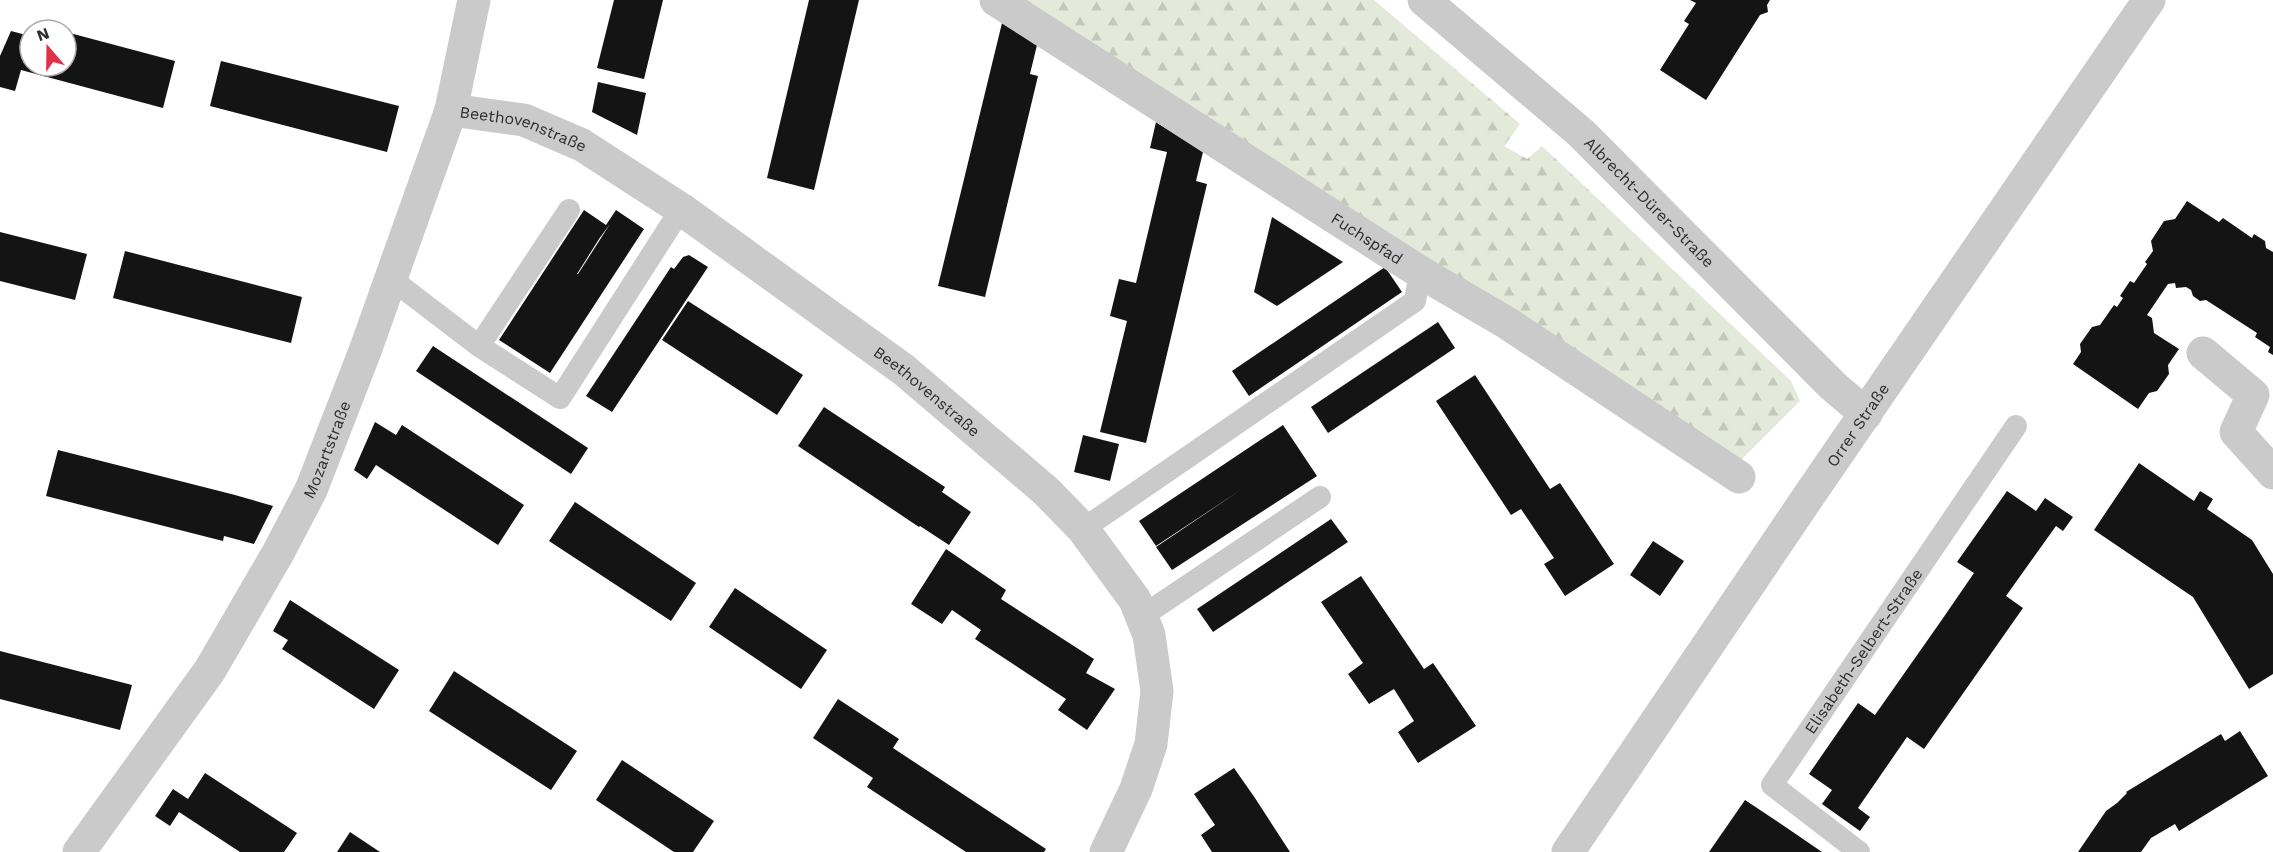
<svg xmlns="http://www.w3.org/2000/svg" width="2273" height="852" viewBox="0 0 2273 852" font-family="'Work Sans',sans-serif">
  <defs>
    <pattern id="forest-firs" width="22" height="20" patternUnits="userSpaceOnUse" patternTransform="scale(1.5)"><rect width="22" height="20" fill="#e4eada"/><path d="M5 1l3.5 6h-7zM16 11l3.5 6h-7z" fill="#c4c9bb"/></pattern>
  </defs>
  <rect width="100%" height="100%" fill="#fff"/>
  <path fill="url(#forest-firs)" d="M1020 0H1374L1520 124 1504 146 1527 159 1542 146 1791 381 1800 401 1739 462Z"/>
  <g fill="#141414" fill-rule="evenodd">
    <path d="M614 0H663L644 79 597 68Z"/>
    <path d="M809 0H859L814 190 767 178Z"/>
    <path d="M1690 0H1770L1767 5 1768 12 1760 15 1706 100 1660 70 1689 24 1684 21 1696 3Z"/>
    <path d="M1002 23 1037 45 1030 74 1038 76 985 297 938 286Z"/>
    <path d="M33 24 54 29V30H31Z"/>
    <path d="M11 31 30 36V66H66V32L175 61 163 108 21 70 15 91 0 87V56Z"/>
    <path d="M221 61 399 106 387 152 210 106Z"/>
    <path d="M598 82 646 93 637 135 592 112Z"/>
    <path d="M1156 122 1203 152 1196 181 1207 184 1146 443 1100 432 1127 321 1110 316 1119 279 1136 283 1167 152 1150 148Z"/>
    <path d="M2187 201 2219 222 2223 218 2252 238 2254 234 2265 241 2266 248 2273 252V355L2268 352 2270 347 2255 337 2257 333 2206 300 2200 301 2193 296 2191 290 2186 287 2176 288 2175 283 2168 284 2147 315 2152 318 2154 333 2179 349 2168 365 2169 374 2157 391 2149 393 2138 409 2073 364 2081 352 2080 344 2092 327 2100 325 2114 305 2117 307 2123 298 2120 296 2130 281 2134 283 2147 264 2145 262 2153 251 2151 241 2164 221 2175 219Z"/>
    <path d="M584 210 606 225 616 210 644 229 550 373 499 340ZM610 224 578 274H577L599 239Z"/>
    <path d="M1272 217 1343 262 1277 306 1254 292Z"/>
    <path d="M0 232 87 254 75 300 0 281Z"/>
    <path d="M125 251 302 297 291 343 113 298Z"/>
    <path d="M689 255 708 267 612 412 586 396 671 267 674 269 683 257Z"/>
    <path d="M1385 267 1402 292 1249 396 1232 371Z"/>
    <path d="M688 301 803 375 777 415 662 340Z"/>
    <path d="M1438 322 1455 348 1328 433 1311 407Z"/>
    <path d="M433 346 588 448 571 474 416 371Z"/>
    <path d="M1475 375 1550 489 1560 483 1614 564 1565 596 1544 564 1554 558 1521 509 1511 515 1436 401Z"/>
    <path d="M824 407 945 487 942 492 971 512 949 545 920 526 919 527 798 446Z"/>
    <path d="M375 422 396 435 402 425 524 505 498 545 376 465 367 479 354 470Z"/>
    <path d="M1283 425 1317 476 1172 570 1156 547 1242 489 1156 546 1139 521Z"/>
    <path d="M1083 435 1119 444 1110 481 1074 472Z"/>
    <path d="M58 450 235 495 273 506 254 544 224 536 223 541 46 496Z"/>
    <path d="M2139 463 2194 501 2200 491 2213 499 2207 509 2252 540 2273 574V674L2249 689 2193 597 2094 530Z"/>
    <path d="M2007 491 2036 511 2045 498 2073 517 2063 531 2056 526 2006 596 2023 608 1924 749 1907 737 1858 808 1870 817 1860 831 1822 804 1832 790 1809 774 1858 703 1875 715 1941 621 1974 573 1957 562Z"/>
    <path d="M575 502 696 583 671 621 549 541Z"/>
    <path d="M1331 519 1348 542 1213 632 1197 609Z"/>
    <path d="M1653 541 1684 561 1660 596 1630 575Z"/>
    <path d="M946 549 1006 590 1001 599 1094 659 1086 673 1115 689 1087 730 1058 710 1066 699 975 639 981 630 952 610 942 624 911 604Z"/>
    <path d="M1361 576 1424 669 1433 663 1476 726 1418 763 1398 732 1414 721 1394 689 1369 704 1348 674 1363 663 1321 602Z"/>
    <path d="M735 588 827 650 801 689 709 627Z"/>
    <path d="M290 600 399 670 374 709 282 649 288 640 273 631Z"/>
    <path d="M0 651 132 685 120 730 0 699Z"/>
    <path d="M454 671 577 751 551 790 429 711Z"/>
    <path d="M838 699 899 739 893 748 1046 849 1044 852H966L867 787 873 778 813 738Z"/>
    <path d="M2240 731 2268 776 2179 831 2175 824 2151 838 2141 852H2078L2106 811 2117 803 2127 793 2126 792 2221 734 2225 741Z"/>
    <path d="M622 760 714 821 693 852H674L596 800Z"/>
    <path d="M1234 768 1255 798 1290 852H1212L1201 835 1215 825 1194 794Z"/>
    <path d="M205 773 297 833 284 852H240L179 812 170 826 155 816 173 789 188 799Z"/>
    <path d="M1745 800 1787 828 1822 852H1709Z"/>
    <path d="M350 832 380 852H337Z"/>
  </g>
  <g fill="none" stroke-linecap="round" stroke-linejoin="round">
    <g stroke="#cacaca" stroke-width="22">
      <path d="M390 278 479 346 560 398 681 209"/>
      <path d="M479 346 569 210"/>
      <path d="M1083 529 1415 301 1420 272"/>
      <path d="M1141 617 1320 497"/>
      <path id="s1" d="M1859 852 1772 785 2016 426"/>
    </g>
    <g stroke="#cacaca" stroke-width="33">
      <path id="s2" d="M996 0 1420 272 1507 323 1739 477"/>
      <path id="s3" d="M1424 0 1581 133 1833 386 1866 414"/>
      <path id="s4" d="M451 110 524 120 582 145 681 209 904 370 1046 491 1083 529 1135 600 1149 635 1157 691 1151 744 1136 789 1106 852"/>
      <path d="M2203 353 2253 395 2236 432 2273 473"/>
      <path id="s5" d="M79 852 210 670 278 553 311 490 365 351 451 110 474 0"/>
    </g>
    <path stroke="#cacaca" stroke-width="33" id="s6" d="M1568 852 1808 497 2149 0"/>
  </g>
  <g text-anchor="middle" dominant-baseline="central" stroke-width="6" stroke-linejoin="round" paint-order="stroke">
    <g font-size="16" fill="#2d2d2d" stroke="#fff">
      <text stroke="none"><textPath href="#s4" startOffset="75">Beethovenstraße</textPath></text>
      <text stroke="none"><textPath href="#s3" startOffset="303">Albrecht-Dürer-Straße</textPath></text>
      <text stroke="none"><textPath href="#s2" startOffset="441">Fuchspfad</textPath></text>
      <text stroke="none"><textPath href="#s4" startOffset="561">Beethovenstraße</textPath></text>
      <text stroke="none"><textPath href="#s6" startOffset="516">Orrer Straße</textPath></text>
      <text stroke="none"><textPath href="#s5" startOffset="474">Mozartstraße</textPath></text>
      <text stroke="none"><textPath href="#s1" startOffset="272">Elisabeth-Selbert-Straße</textPath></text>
    </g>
  </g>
  <g transform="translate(48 48) rotate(340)"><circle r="28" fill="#ffffff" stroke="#ababab" stroke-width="1.5"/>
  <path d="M0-4.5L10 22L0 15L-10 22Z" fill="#e32f48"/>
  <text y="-9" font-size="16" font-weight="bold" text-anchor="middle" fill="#2d2d2d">N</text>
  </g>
</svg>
